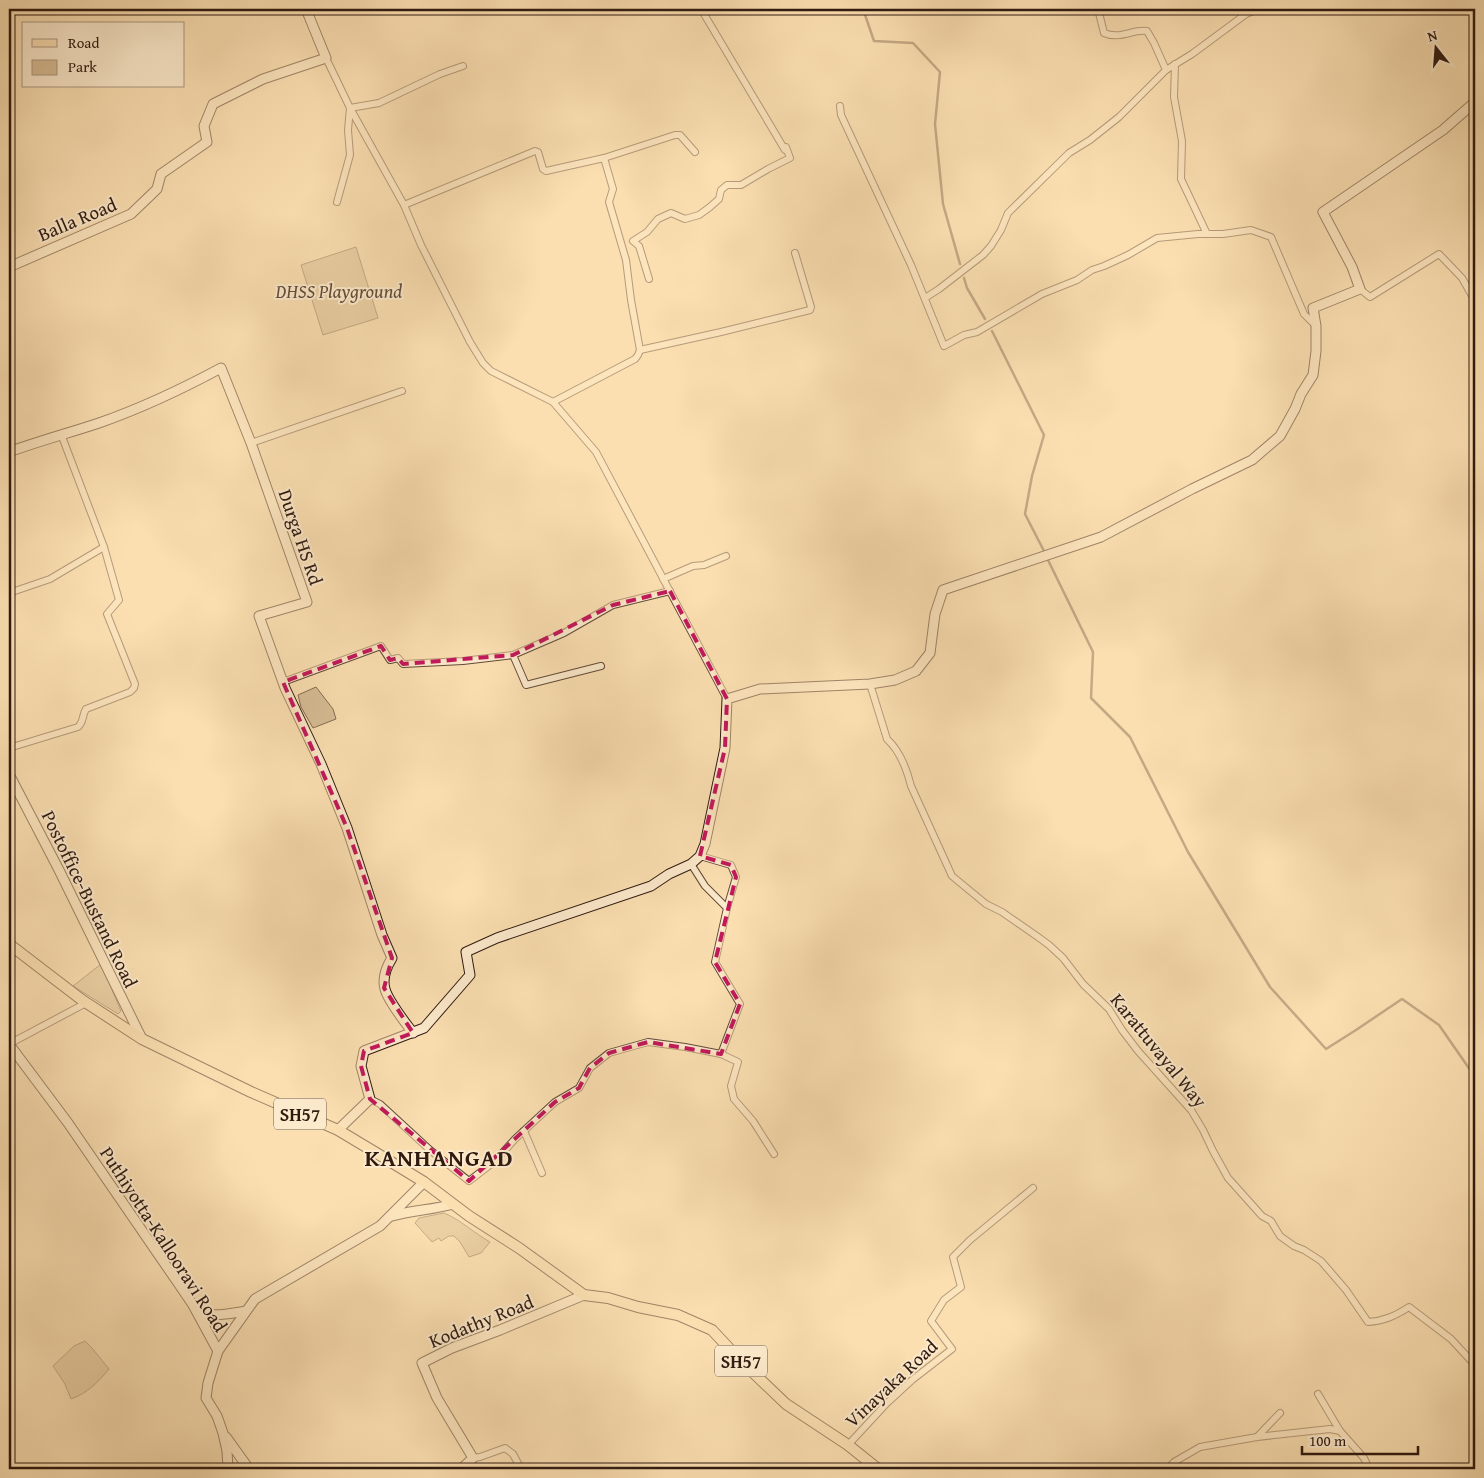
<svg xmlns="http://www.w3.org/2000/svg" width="1484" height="1478" viewBox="0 0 1484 1478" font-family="'Gentium Book Plus',serif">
  <rect width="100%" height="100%" fill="#fbdfb1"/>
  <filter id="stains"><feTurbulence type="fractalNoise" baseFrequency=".004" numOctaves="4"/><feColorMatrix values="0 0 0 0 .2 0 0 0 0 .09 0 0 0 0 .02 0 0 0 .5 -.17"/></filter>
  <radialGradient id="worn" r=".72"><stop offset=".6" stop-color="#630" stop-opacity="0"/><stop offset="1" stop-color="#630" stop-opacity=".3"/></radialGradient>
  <g fill="#d8be96" stroke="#846c53">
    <path d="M356 247 378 318 323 335 301 265Z"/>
    <path d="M316 687 333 709 336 719 313 728 301 707 298 695Z"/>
    <path d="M101 964 121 1011 118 1014 73 986Z"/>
    <path d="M444 1213C461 1220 474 1233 490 1242L481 1253 469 1257 460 1242 454 1236H449L441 1241 439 1238 432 1242 415 1223 419 1218Z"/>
    <path d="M85 1341 92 1348 109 1369C98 1382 88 1393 71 1399L65 1384 53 1366 74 1346Z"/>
  </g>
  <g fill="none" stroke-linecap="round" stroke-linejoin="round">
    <g stroke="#806850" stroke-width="2.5">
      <path d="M863 9 874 41 913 43 940 72 935 124 943 204 960 264"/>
      <path d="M964 278 967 288 985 319"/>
      <path d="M992 331 1044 435 1032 476 1025 514 1045 553"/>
      <path d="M1047 558 1093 652 1091 698 1130 737 1188 852 1270 987 1326 1049 1356 1030 1402 999 1439 1025 1475 1077"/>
    </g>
    <g stroke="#634b38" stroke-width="8">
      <g id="street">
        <path d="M1098 9 1104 33C1120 40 1132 29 1147 31L1154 43 1166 70"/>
        <path d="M326 58 350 108 404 205 421 245 470 342 483 363 491 371 553 402 596 452 727 699"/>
        <path d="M1175 64 1174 97 1182 141 1181 179 1207 234"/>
        <path d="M840 106 841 115 911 265 944 346 964 335 977 332 1042 294 1077 280 1092 270 1104 266 1128 255 1157 238 1198 234H1223L1251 230 1271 237 1304 314 1315 325"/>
        <path d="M604 158 675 135H680L695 152"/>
        <path d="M337 202 350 155 348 130 350 108 379 103 440 74 463 66"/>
        <path d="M404 205 535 151 538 152 543 169 546 171 604 158 613 189 609 202 626 260 631 300 640 350 638 355 635 359 553 402"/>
        <path d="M649 279 639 246 633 241 647 232 658 219 671 213 685 219 699 215 710 207 719 199 721 190 727 185H741L768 169 790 158 786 147 785 150 701 9"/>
        <path d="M1360 289 1370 297 1439 254 1462 278 1475 301"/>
        <path d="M925 298 939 289 983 255 991 246 1001 230 1008 213 1069 153 1090 140 1119 117 1166 70 1192 54 1246 14 1258 9"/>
        <path d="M640 350 721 332 810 310 811 307 795 253"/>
        <path d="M251 443 402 391"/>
        <path d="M663 579 693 566 704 565 726 556"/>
        <path d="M9 593 50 579 104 547"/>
        <path d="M513 655 526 685 601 666"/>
        <path d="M283 682 381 646 390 660 398 658 403 664 463 661 513 655 564 633 613 605 670 591"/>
        <path d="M870 684 887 739C899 750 907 770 911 786L952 876 986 904 1002 912 1038 937 1049 945 1063 958 1083 984 1109 1009 1122 1030 1138 1051 1191 1110 1203 1130 1213 1151 1228 1178 1262 1216 1271 1221 1280 1236 1294 1246 1304 1250 1321 1261 1346 1290 1368 1322C1384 1321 1395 1316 1409 1307L1451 1339 1475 1365"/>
        <path d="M9 748 78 727C84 722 82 715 86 709L130 692 134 688 135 684 107 614 119 600 104 547 61 434"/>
        <path d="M700 856 731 865 736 877 727 908"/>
        <path d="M691 864 705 886 727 908 715 962 740 1004 721 1054"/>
        <path d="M9 1044 86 1003"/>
        <path d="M370 1099 380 1104 430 1150 469 1181 495 1161 515 1139 555 1102 579 1088 590 1068 609 1053 648 1042 685 1047 721 1054 738 1062 731 1086 734 1099 753 1121 774 1154"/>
        <path d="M524 1131 542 1173"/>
        <path d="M1318 1394 1340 1431"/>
        <path d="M1257 1437 1280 1413"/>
        <path d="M848 1445 887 1403 912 1380 952 1349 931 1321 944 1300 961 1287 953 1257 970 1240 1033 1188"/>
        <path d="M473 1458 480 1457 505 1448 513 1454 521 1469"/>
        <path d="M1167 1469 1174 1462 1200 1447 1257 1437 1330 1429 1340 1431 1364 1458 1369 1469"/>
      </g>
    </g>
    <g stroke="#301a10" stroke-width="11">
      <g id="secondary">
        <path d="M9 267 131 214 157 189 161 174 207 142 204 126 213 104 263 79 326 58 306 9"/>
        <path d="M9 452C39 441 69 433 99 423 142 408 182 389 221 368L251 443 307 602 259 616 285 688 321 764 347 828 382 935 392 958C387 966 382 978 385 989 388 1001 405 1022 413 1033"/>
        <path d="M9 774 59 870 142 1039"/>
        <path d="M9 1044 68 1123 178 1283 193 1305 218 1351"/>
        <path d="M338 1130 370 1099 361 1066 364 1051 424 1028 470 975 466 952 497 938 651 886 669 874 691 864 700 856 705 844 725 748 727 699 760 689 870 684 895 680 916 671 930 653 935 614 943 590 1101 537 1192 489 1252 460 1280 436 1295 409 1301 394 1313 375 1316 351V326L1313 308 1360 289 1352 267 1323 212 1443 130 1475 102"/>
        <path d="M392 1216C412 1210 433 1210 453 1204"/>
        <path d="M196 1310C207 1319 232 1313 246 1311"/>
        <path d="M226 1437 249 1469"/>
        <path d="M228 1469 227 1451 223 1433 217 1416 206 1398 208 1383 218 1351 255 1299 380 1226 424 1182"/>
        <path d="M461 1469 473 1458 437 1398 422 1363 452 1348 500 1330 584 1295"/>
      </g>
    </g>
    <g stroke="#301a10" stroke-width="12">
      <path id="primary" d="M9 944 82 1000 142 1039 251 1092 338 1130 378 1154 424 1182 469 1216 519 1248 584 1295 608 1298 638 1307 678 1315 712 1330 741 1361 786 1404 848 1445 878 1469"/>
    </g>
    <use href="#street" stroke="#fceacc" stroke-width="6"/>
    <use href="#secondary" stroke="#fceacc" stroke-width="9"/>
    <use href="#primary" stroke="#fbdfb1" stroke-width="10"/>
  </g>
  <path d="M0 0H1484V1478H0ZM670 591 727 699 725 748 700 856 731 865 736 877 715 962 740 1004 721 1054 648 1042 609 1053 590 1068 579 1088 555 1102 469 1181 370 1099 361 1066 364 1051 413 1033 384 988 392 958 347 828 283 682 381 646 390 660 398 658 403 664 513 655 613 605Z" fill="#fbdfb1" fill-opacity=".55" fill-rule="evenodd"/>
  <path fill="none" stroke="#c2185b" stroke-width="4" stroke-dasharray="10 6" stroke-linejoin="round" d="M670 591 727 699 725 748 700 856 731 865 736 877 715 962 740 1004 721 1054 648 1042 609 1053 590 1068 579 1088 555 1102 469 1181 370 1099 361 1066 364 1051 413 1033 384 988 392 958 347 828 283 682 381 646 390 660 398 658 403 664 513 655 613 605Z"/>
  <g text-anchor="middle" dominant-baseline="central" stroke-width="4" stroke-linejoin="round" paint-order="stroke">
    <g fill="#fceacc" stroke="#6d5848" stroke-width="1">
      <rect x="274" y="1098.5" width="52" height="31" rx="4"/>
      <rect x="715" y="1345.5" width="52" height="31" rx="4"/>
    </g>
    <g font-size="18" font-weight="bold" fill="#301a10">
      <text x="300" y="1114">SH57</text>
      <text x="741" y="1361">SH57</text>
    </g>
    <g font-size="19" fill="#301a10" stroke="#fceacc">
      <text transform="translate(77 219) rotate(-23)">Balla Road</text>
      <text transform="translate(301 537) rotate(71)">Durga HS Rd</text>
      <text transform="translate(90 899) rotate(64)">Postoffice-Bustand Road</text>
      <text transform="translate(1159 1050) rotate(51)">Karattuvayal Way</text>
      <text transform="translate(164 1239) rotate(57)">Puthiyotta-Kallooravi Road</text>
      <text transform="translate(481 1321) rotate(-22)">Kodathy Road</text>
      <text transform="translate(891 1383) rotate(-43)">Vinayaka Road</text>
    </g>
    <g font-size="19" font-style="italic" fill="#624b38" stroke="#fceacc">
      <text x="339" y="291">DHSS Playground</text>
    </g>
    <g font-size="24" font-weight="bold" letter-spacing="1" fill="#301a10" stroke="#fceacc">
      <text x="439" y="1157">KANHANGAD</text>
    </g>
  </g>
  <rect width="1484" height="1478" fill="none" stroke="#fbdfb1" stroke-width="30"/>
  <rect x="10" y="10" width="1464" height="1458" fill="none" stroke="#301a10" stroke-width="2.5"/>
  <rect x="15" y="15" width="1454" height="1448" fill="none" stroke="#301a10"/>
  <rect x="22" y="22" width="162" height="65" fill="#fceacc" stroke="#aa9781"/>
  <rect x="32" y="39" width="25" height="8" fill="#fbdfb1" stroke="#aa9781"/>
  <text x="68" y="48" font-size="15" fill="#301a10">Road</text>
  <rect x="32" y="60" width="25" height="15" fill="#d8be96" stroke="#aa9781"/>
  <text x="68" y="72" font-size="15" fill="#301a10">Park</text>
  <g transform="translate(1436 48) rotate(343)" stroke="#fceacc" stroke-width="4" paint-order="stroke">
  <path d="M0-4L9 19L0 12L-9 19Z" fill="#301a10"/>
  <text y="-8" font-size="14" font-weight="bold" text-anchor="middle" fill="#301a10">N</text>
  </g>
  <path d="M1302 1446v8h116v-8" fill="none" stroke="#301a10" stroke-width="2.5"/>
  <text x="1309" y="1446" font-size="15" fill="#301a10" stroke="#fceacc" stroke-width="4" paint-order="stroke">100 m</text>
  <rect width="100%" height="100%" filter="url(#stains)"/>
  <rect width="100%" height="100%" fill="url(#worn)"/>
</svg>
